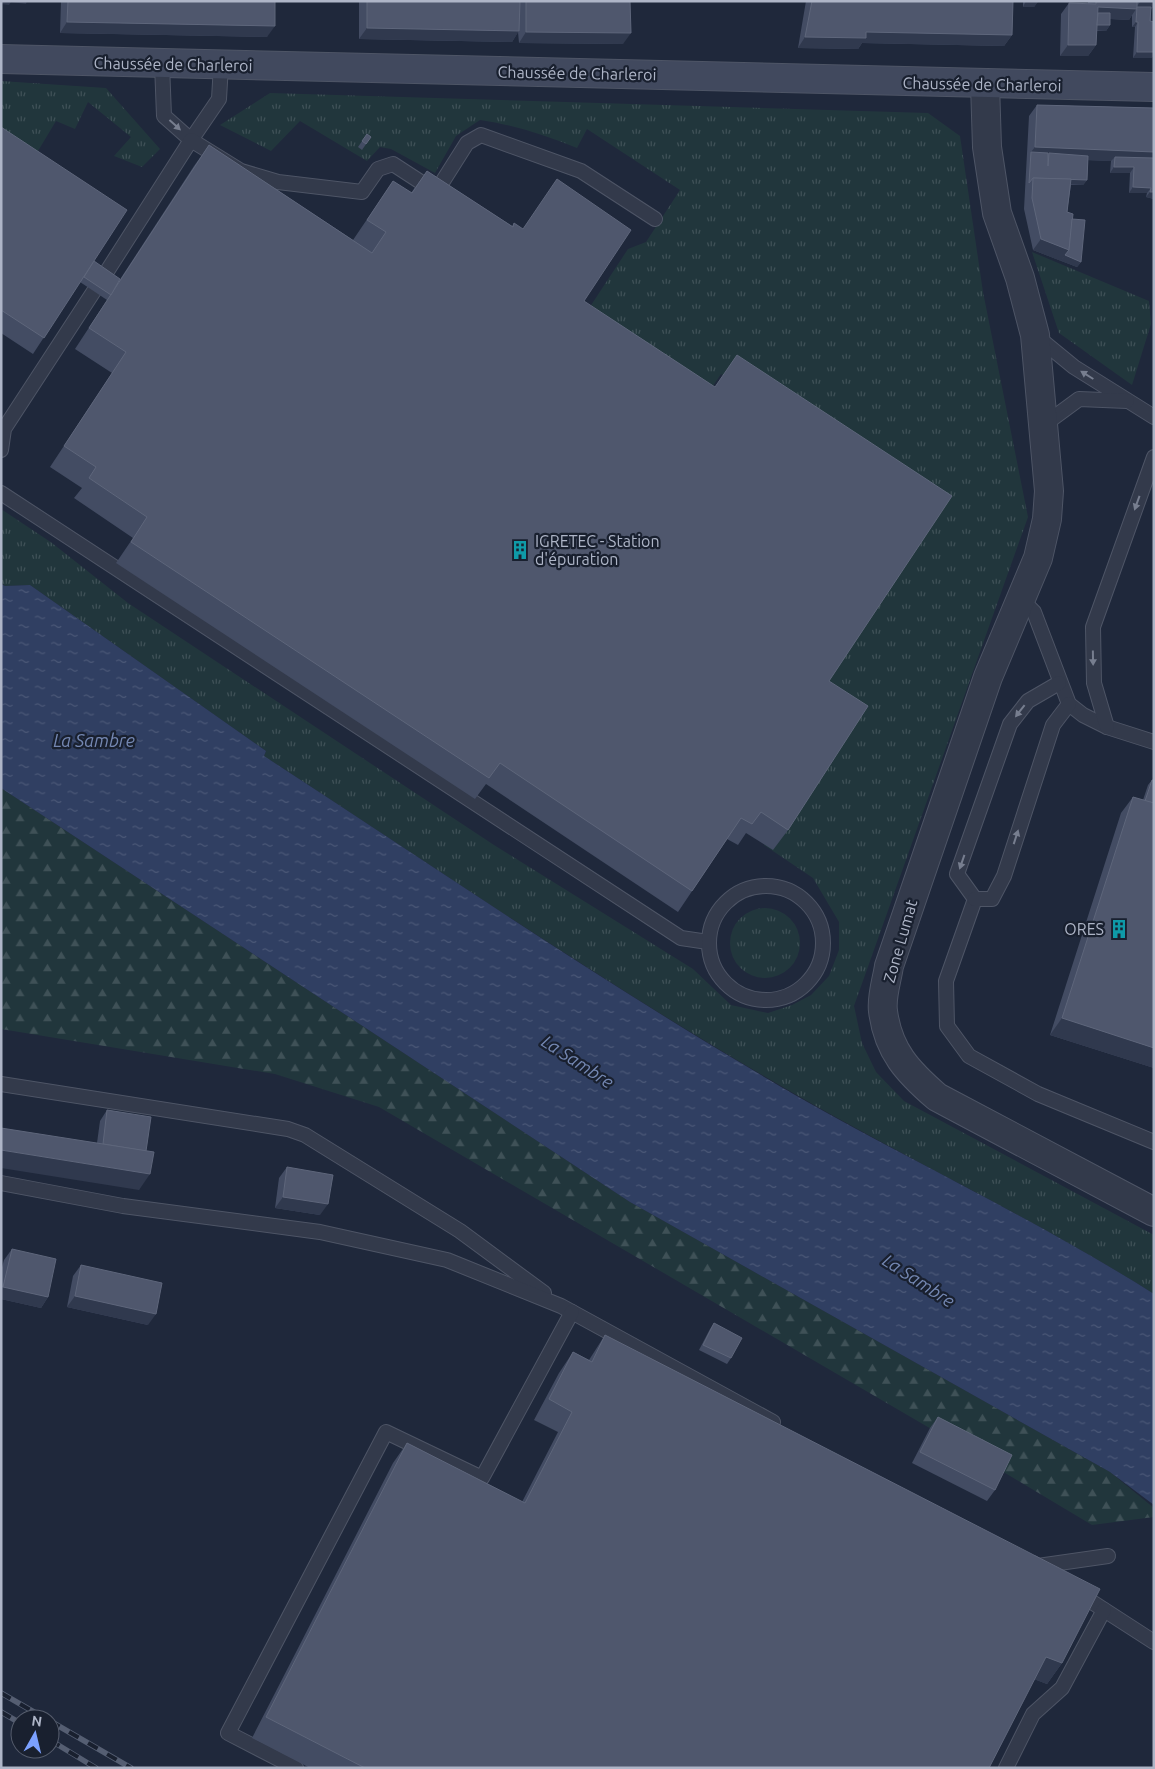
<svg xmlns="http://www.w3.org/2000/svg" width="1155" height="1769" viewBox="0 0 1155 1769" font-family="Ubuntu,sans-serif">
  <defs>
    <pattern id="grass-tufts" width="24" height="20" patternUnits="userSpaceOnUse" patternTransform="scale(1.25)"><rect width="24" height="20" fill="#21363c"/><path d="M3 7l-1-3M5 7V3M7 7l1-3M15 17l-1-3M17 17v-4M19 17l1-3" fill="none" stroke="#3f5157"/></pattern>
    <pattern id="forest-firs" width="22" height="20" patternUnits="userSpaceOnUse" patternTransform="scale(1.25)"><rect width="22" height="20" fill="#21363c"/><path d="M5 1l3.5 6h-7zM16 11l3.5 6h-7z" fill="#3f5157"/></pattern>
    <pattern id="water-ripples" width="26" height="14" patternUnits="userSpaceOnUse" patternTransform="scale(1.25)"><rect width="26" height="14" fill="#303f62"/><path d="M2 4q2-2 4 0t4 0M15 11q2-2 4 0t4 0" fill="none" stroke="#4b5877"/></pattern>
  </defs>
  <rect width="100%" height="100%" fill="#1f283b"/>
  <g fill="url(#grass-tufts)">
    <path d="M1 81 106 88 160 149 142 167 114 156 131 137 88 102 75 129 56 121 29 166 1 147Z"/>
    <path d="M270 93 928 113 960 136 983 292 1028 517 854 1006 862 1043 876 1072 904 1101 1154 1235V1294C1040 1222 919 1165 802 1098 618 993 442 872 264 756L266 751 30 585 5 586 1 583V509L52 543 128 603 494 845 693 969 731 1005 768 1013 792 1005 811 995 829 976 839 950V922L813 878 764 845 846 723 807 697 930 512 721 374 700 405 578 325 628 249 646 242 680 190 587 129 577 148C545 135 514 125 480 120L456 136 435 173 391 149 380 147 367 161 300 121 271 151 220 125Z"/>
    <path d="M1032 252 1149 301 1151 324 1132 385 1059 333Z"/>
    <circle cx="765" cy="943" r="35"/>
  </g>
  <path fill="url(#forest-firs)" d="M1 788 630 1202 1110 1472 1154 1508V1517L1092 1525 945 1437 379 1107 275 1074 1 1029Z"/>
  <path fill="url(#water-ripples)" d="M1 584 5 586 30 585 266 751 264 756C442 872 618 993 802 1099 919 1165 1040 1222 1154 1294V1505L1110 1472 630 1202 1 788Z"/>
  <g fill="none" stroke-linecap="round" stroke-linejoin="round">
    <g stroke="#4e5566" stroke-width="16">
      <g id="lane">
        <path d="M162 64 164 116 191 140 219 99 221 65"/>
        <path d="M104 276 191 140 241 171 278 182 362 192 378 169 393 164 436 192 467 143 481 135 581 171 655 219"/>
        <path d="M1035 335 1074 367 1154 417"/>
        <path d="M1045 424 1079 399 1127 401"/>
        <path d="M1 450 4 429 94 291"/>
        <path d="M1 493 681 938 708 942"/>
        <path d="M1022 600 1034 612 1069 704 1083 715 1107 727 1154 742"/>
        <path d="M1107 727 1094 683 1093 627 1154 457"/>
        <circle cx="766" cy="943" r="57"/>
        <path d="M975 899 946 981 947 1026 969 1056 1038 1094 1154 1142"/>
        <path d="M975 899 957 874 1010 724 1028 701 1059 683"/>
        <path d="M975 899H992L1004 876 1053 725 1069 704"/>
        <path d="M1 1084 288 1129 305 1135 460 1231 544 1293"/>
        <path d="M1 1183 123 1206 320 1232 447 1260 561 1306 773 1422"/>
        <path d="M1033 1563 1038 1566 1108 1556"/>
        <path d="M1078 1593 1154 1642"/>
        <path d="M296 1768 228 1733 386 1432 482 1478 572 1312"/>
        <path d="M1006 1768 1033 1714 1062 1688 1104 1610"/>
      </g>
    </g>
    <g stroke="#4e5566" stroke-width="30">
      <path id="street" d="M985 84 987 147 997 213 1020 278 1035 335 1049 491 1047 519 1038 558 988 677 889 966C887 980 881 997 883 1011 888 1051 908 1072 937 1097L1154 1212"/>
    </g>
    <g stroke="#4e5566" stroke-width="30">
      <path id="secondary" d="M1 59 1154 87"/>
    </g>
    <use href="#lane" stroke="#333a4b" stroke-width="14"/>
    <use href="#street" stroke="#333a4b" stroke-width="28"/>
    <use href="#secondary" stroke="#41495e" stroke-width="28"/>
    <g stroke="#555e72" stroke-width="5.5">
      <g id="rail">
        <path d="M1 1693 46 1719"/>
        <path d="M1 1712 20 1723"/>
        <path d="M50 1721 131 1768"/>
        <path d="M50 1740 96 1768"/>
      </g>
    </g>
    <use href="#rail" stroke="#19202f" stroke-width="4" stroke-dasharray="11" stroke-linecap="butt"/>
  </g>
  <g fill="#434c63">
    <path d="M61 1H275L267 37 60 33Z"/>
    <path d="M359 1H630L623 44 519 43 518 32 512 42 359 39Z"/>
    <path d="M806 1H1013L1012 35 1004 46 862 43 858 49 798 48Z"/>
    <path d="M1023 1H1038L1034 7H1023Z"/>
    <path d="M1088 1H1154V6L1151 9 1152 58H1133L1135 27H1132V15L1129 20 1110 19V25L1106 31H1097L1096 45 1088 56H1060L1061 14 1069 3 1088 4Z"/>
    <path d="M1037 105 1154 108V199L1146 197 1147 193H1129L1130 173H1110L1111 161 1088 160 1087 180 1083 185H1071L1067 212 1072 219 1081 262 1077 267 1033 250 1024 209 1029 116Z"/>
    <path d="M1 127 94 261 117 284 194 166 209 145 353 240 393 181 411 193 427 171 512 226 514 223 584 301 829 681 788 830 773 850 746 833 738 845 727 839 678 912 486 784 475 799 116 563 133 538 74 498 82 488 50 467 112 373 75 349 107 300 80 282 33 354 1 333Z"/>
    <path d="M367 134 371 137 362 150 358 147Z"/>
    <path d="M1152 780 1154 1068 1050 1035 1121 813 1133 797 1143 800 1148 785Z"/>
    <path d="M107 1110 146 1151 139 1190 97 1143 100 1121Z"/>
    <path d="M287 1167 320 1215 275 1208 279 1178Z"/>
    <path d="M12 1249 48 1297 41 1308 1 1299V1271L4 1260Z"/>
    <path d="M81 1265 148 1325 67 1307 73 1276Z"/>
    <path d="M714 1323 731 1358 727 1364 699 1350 710 1329Z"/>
    <path d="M605 1335 1062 1663 1047 1684 1034 1679 989 1768H310L252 1738 393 1463 407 1443 522 1502 558 1432 534 1420 559 1373 573 1352 589 1360Z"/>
    <path d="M938 1417 995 1490 987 1501 912 1463 930 1428Z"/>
  </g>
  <g fill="#30394e">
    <path d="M1 1H27L26 4 11 2 9 5 1 4Z"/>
    <path d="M1026 1 1038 2 1034 7H1023Z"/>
    <path d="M1140 2H1154V6L1147 13 1136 9 1129 20 1094 18 1098 7 1135 9Z"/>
    <path d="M67 22 275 26 267 37 60 33Z"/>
    <path d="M1136 22H1138L1135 27H1132Z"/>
    <path d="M1094 25H1110L1106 31 1090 30Z"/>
    <path d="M367 28 519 31 512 42 359 39Z"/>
    <path d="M526 32 631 33 623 44 519 43Z"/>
    <path d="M866 32 1012 35 1004 46 862 43 858 49 798 48 805 37Z"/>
    <path d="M1068 45H1096L1088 56H1060Z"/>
    <path d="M1137 52H1154V55L1152 58H1133Z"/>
    <path d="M1035 147 1154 152V163L1115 157 1111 161 1049 159V153L1045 159 1031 152Z"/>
    <path d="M1114 167H1134L1130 173H1110Z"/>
    <path d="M1046 178 1087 180 1083 185 1042 183Z"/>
    <path d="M1133 187 1151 188 1147 193H1129Z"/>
    <path d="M1150 192H1154V199L1146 197Z"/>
    <path d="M1041 239 1069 250 1061 261 1033 250Z"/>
    <path d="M1065 255 1081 262 1077 267 1061 261Z"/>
    <path d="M1062 1018 1154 1048V1068L1050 1035Z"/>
    <path d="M1 1150 150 1174 139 1190 1 1168Z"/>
    <path d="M283 1197 328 1204 320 1215 275 1208Z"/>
    <path d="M3 1287 48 1297 41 1308 1 1299V1290Z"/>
    <path d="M75 1296 156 1314 148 1325 67 1307Z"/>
    <path d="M1046 1657 1062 1663 1047 1684 1031 1678Z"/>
  </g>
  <g fill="#4f576d" stroke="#5e667b">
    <path d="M68 1H275V26L67 22Z"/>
    <path d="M367 1H520L519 31 367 28Z"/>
    <path d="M526 1H630L631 33 526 32Z"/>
    <path d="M812 1H1013L1012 35 866 32V38L805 37Z"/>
    <path d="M1096 1H1137V9L1098 7 1096 45H1068L1069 3 1096 4Z"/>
    <path d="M1137 7H1151L1150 21 1154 22V52H1137L1138 22H1136Z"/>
    <path d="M1098 13H1110V25H1097Z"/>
    <path d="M1037 105 1154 108V152L1035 147Z"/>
    <path d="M1 127 127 210 44 338 1 310Z"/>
    <path d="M367 134 371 137 366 144 362 141Z"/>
    <path d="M209 145 372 253 386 232 367 220 393 181 412 193 427 171 513 227 514 223 523 229 557 179 631 230 584 301 715 387 737 355 952 496 829 681 868 706 788 830 761 812 752 824 741 818 692 891 500 763 489 778 131 542 147 517 89 478 96 467 64 446 126 352 89 328Z"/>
    <path d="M1031 152 1048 153V166L1049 153 1088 156 1087 180 1033 178 1029 183Z"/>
    <path d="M1115 157 1154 158V192H1150L1151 188 1133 187 1134 167H1114Z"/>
    <path d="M1033 178 1071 179 1067 212 1073 214 1069 250 1041 239 1032 198Z"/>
    <path d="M1072 219 1085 220 1081 262 1065 255 1069 250Z"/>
    <path d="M94 261 120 279 111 295 84 277Z"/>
    <path d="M1152 780H1154V803L1145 801Z"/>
    <path d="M1133 797 1154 803V1048L1062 1018Z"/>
    <path d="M107 1110 151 1117 146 1151 103 1144Z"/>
    <path d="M1 1128 154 1152 150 1174 1 1150Z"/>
    <path d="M287 1167 333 1175 328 1204 283 1197Z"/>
    <path d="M12 1249 56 1259 48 1297 3 1287Z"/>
    <path d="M81 1265 162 1283 156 1314 75 1296Z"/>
    <path d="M714 1323 742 1338 731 1358 703 1345Z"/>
    <path d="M605 1335 1100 1589 1062 1663 1046 1657 989 1768H365L266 1717 407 1443 525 1503 572 1412 549 1399 573 1352 592 1362Z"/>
    <path d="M938 1417 1012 1455 995 1490 920 1452Z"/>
  </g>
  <defs><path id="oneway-solid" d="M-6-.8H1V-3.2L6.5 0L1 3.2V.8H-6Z" transform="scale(1.25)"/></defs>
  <g fill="#777e8f">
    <use href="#oneway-solid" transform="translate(175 125) rotate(42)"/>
    <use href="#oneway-solid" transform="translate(1087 375) rotate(-148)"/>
    <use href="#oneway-solid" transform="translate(1137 503) rotate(110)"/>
    <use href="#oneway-solid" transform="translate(1093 658) rotate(89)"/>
    <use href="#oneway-solid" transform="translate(1020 711) rotate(128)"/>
    <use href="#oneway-solid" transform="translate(1016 837) rotate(-72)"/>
    <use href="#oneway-solid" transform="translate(962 862) rotate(109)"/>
  </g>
  <defs>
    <g id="building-bare" transform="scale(1.5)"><path d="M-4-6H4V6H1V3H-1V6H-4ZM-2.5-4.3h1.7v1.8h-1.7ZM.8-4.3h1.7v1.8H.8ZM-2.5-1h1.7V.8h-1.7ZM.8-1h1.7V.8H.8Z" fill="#0f9aa8" stroke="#19202f" stroke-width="2.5" paint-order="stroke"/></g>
  </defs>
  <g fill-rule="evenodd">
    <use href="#building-bare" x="520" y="550"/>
    <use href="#building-bare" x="1119" y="929"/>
  </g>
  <g text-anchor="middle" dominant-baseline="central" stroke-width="4.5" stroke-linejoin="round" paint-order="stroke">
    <g font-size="16" fill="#aeb5c7" stroke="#19202f">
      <text transform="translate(173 64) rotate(1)">Chaussée de Charleroi</text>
      <text transform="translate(577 73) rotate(1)">Chaussée de Charleroi</text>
      <text transform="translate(982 84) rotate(1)">Chaussée de Charleroi</text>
      <text transform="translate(900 941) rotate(-74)">Zone Lumat</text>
    </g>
    <g font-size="16" fill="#aeb5c7" stroke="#19202f" text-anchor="start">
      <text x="535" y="541">IGRETEC - Station<tspan x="535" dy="18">d'épuration</tspan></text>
      <text x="1104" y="929" text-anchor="end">ORES</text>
    </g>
    <g font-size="18" font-style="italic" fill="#7487b2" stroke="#19202f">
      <text x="94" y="740">La Sambre</text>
      <text transform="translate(578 1061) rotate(33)">La Sambre</text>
      <text transform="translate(919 1280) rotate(33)">La Sambre</text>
    </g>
  </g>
  <rect width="1155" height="1769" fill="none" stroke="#aeb5c7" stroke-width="5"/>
  <g transform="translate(35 1734) rotate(8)"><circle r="24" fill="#19202f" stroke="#555c6c"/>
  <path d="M0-4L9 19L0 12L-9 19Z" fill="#7ba0ff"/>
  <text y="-8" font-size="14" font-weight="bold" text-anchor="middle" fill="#aeb5c7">N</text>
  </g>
</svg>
